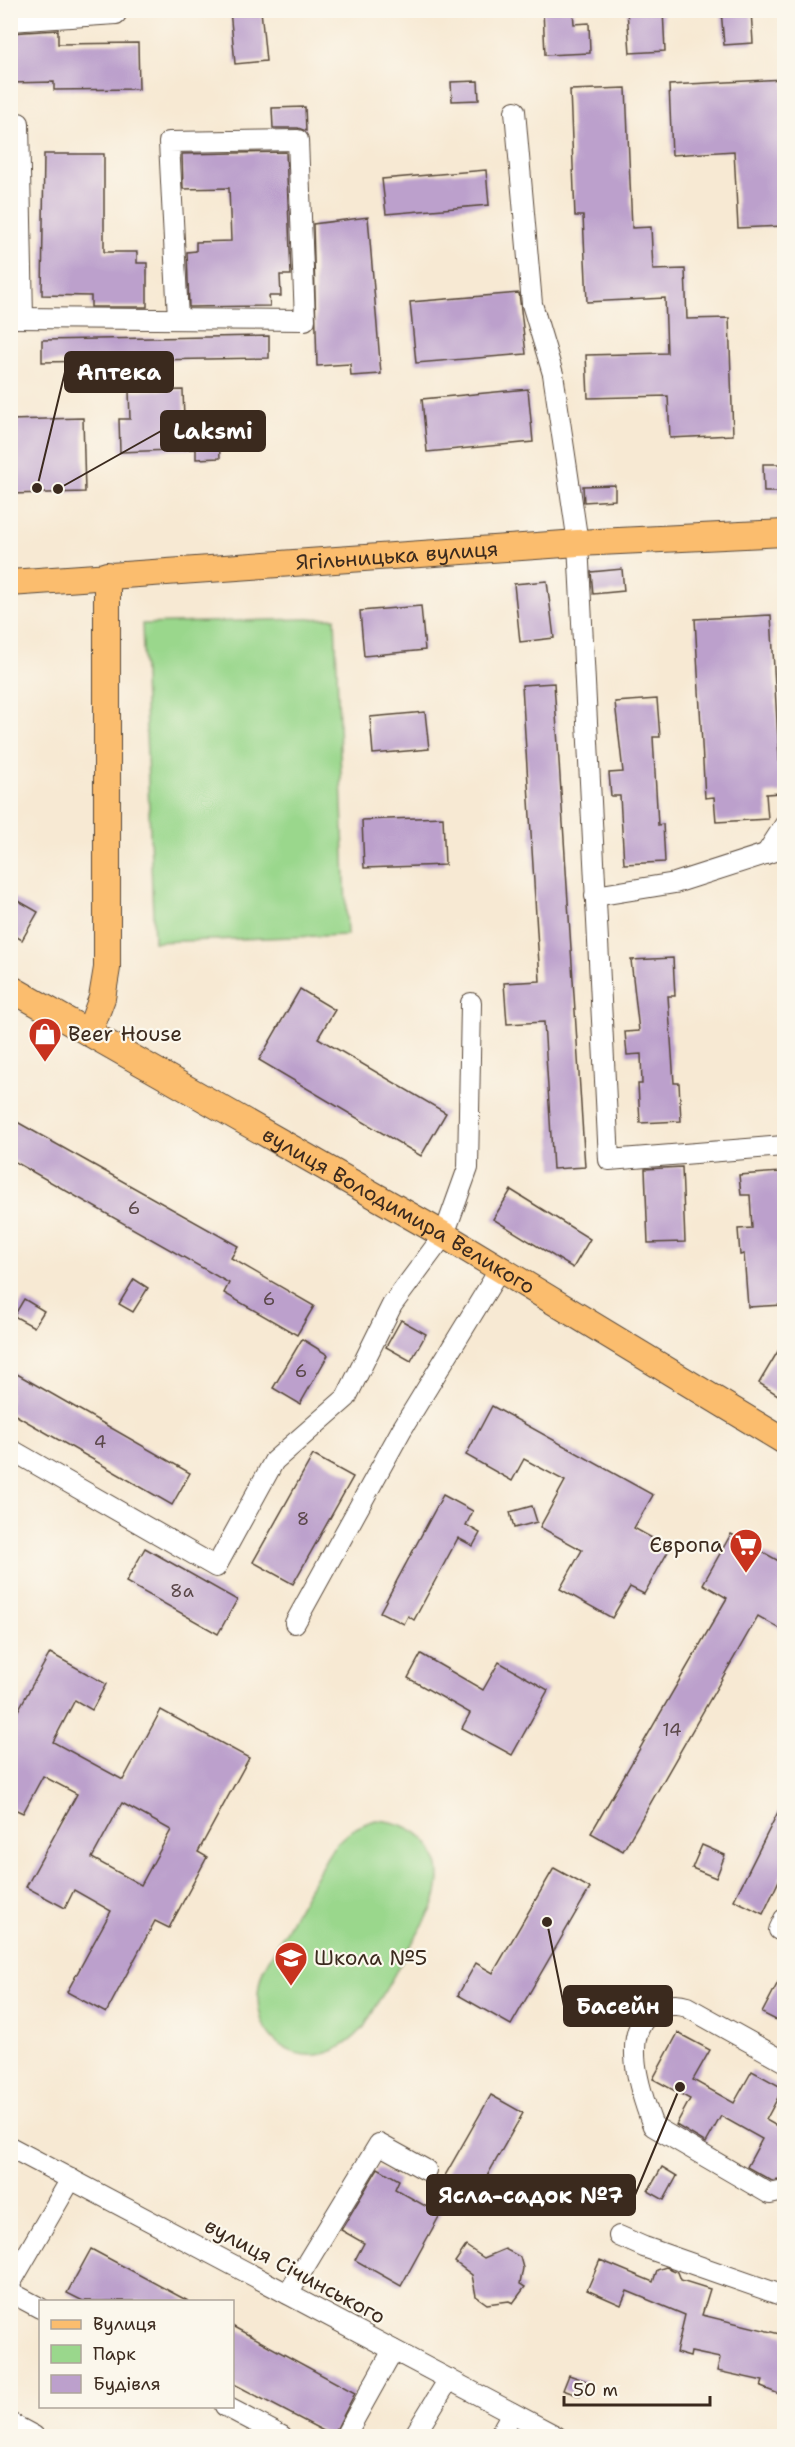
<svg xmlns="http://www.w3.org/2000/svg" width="795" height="2447" viewBox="0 0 795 2447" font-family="'Shantell Sans',sans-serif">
  <rect width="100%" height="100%" fill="#fbf7ec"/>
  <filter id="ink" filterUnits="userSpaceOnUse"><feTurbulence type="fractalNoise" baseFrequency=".0167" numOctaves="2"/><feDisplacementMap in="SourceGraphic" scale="12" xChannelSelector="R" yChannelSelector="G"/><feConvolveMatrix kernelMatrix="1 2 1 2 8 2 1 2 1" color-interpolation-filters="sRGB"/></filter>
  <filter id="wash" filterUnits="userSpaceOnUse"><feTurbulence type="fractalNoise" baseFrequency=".008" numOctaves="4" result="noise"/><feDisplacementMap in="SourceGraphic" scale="24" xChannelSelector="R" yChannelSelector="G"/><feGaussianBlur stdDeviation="1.35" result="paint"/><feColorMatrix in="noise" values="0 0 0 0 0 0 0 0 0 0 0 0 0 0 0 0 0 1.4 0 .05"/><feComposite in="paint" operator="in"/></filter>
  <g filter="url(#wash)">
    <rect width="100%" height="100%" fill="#f7e9d3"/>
    <g fill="#9ad78c" stroke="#6a8055" stroke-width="1.5">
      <path d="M335 618 347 935 154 942 142 624Z"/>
      <path d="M376 1820C429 1824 451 1861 432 1909L364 2027C313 2087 238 2043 263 1970L331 1850C344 1834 355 1826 376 1820Z"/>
    </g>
    <g id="blocks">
      <g fill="#bca0cc" fill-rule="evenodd">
        <path d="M230 10H261L266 61 235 64Z"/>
        <path d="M543 10H573L574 24 589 23 590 53 545 55Z"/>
        <path d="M627 10H663L665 51 630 53Z"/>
        <path d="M721 10H751L753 43 724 45Z"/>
        <path d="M58 30V44L138 43 139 89 54 90V82L10 83V33Z"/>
        <path d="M784 79V226L738 228 734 151 672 155 669 85Z"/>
        <path d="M478 81 479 100 452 101 451 82Z"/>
        <path d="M626 88 632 228 651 227 653 270 685 269 687 319 729 318 733 435 670 438 668 396 588 398 586 355 667 353 665 298 587 302 583 216H575L570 90Z"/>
        <path d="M305 107 306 131 298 128H273L272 108Z"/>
        <path d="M286 152 291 275H280L281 296H269L270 306 189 307 187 252 196 251V242L231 241 229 188 183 189 182 154Z"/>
        <path d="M44 154H104V252H137V263H147V307H91V296L42 295Z"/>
        <path d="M486 170 489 205 386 214 382 179Z"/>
        <path d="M368 217 381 374 351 376 350 364 317 366 313 224Z"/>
        <path d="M519 293 526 354 416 363 410 302Z"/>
        <path d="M269 336V358L42 362V340Z"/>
        <path d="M528 389 533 442 427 452 422 399Z"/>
        <path d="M183 390 184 419 218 418 220 458 196 459V449L120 452 119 419H130L129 391Z"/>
        <path d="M83 418 85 492 10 494V420Z"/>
        <path d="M763 464H784V492H764Z"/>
        <path d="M615 485V500L584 502 583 486Z"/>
        <path d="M622 569 624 591 593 594 591 572Z"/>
        <path d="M547 581 554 638 520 642 514 584Z"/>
        <path d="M421 606 425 650 364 656 360 611Z"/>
        <path d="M771 615 781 793 766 794 768 819 716 822 714 797 705 798 695 619Z"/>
        <path d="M554 683 585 1167 553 1169 544 1022 507 1024 504 983 540 981 522 685Z"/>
        <path d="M657 699 660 737H653L658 825 663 824 665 862 624 864 620 796H611L609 773 623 772 615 702Z"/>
        <path d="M425 712 429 749 373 754 370 717Z"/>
        <path d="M443 817 445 865 364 868 362 820Z"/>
        <path d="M10 896 38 912 22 940 10 933Z"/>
        <path d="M673 958 675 996H668L674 1083H679L681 1121 640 1123 638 1084H642L641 1054 627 1055 625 1032 639 1031 631 960Z"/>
        <path d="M300 989 335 1010 318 1038 446 1113 421 1156 259 1060Z"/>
        <path d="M10 1118 238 1246 231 1258 314 1306 297 1335 224 1293 229 1283 10 1159Z"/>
        <path d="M682 1167 685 1242 648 1243 645 1169Z"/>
        <path d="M781 1172 784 1212V1305L748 1307 744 1254 740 1255 738 1229 752 1228 750 1195H741L739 1175Z"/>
        <path d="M511 1190 590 1239 573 1268 493 1219Z"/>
        <path d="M134 1279 148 1288 133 1312 119 1304Z"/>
        <path d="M24 1299 44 1311 34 1327 14 1316Z"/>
        <path d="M401 1320 426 1334 411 1361 386 1347Z"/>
        <path d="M302 1339 328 1355 300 1404 273 1388Z"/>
        <path d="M784 1341V1399L759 1383Z"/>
        <path d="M10 1370 190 1473 172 1505 10 1412Z"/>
        <path d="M492 1406 653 1495 634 1528 670 1548 644 1594 630 1587 612 1618 560 1589 582 1550 540 1527 565 1481 524 1459 512 1481 466 1455Z"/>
        <path d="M313 1455 353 1477 293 1584 253 1562Z"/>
        <path d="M443 1495 473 1511 466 1525 480 1533 473 1546 458 1538 414 1620 408 1616 404 1624 380 1612Z"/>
        <path d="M532 1506 537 1522 514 1528 510 1512Z"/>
        <path d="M731 1534 784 1564V1631L758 1616 623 1851 591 1833 727 1598 703 1584Z"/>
        <path d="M145 1548 237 1600 218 1634 126 1582Z"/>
        <path d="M50 1653 106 1684 92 1710 75 1700 53 1742 123 1780 161 1710 249 1758 198 1852 207 1857 169 1928 155 1921 106 2013 67 1992 111 1911 74 1890 65 1908 26 1887 77 1794 43 1776 23 1813 10 1807V1725ZM122 1803 171 1830 141 1885 92 1858Z"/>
        <path d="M421 1654 483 1690 499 1662 548 1690 512 1755 462 1728 470 1713 408 1678Z"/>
        <path d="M784 1800V1870L763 1914 734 1900Z"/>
        <path d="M702 1845 725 1855 716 1878 692 1868Z"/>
        <path d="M554 1868 590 1888 511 2025 458 1995 476 1963 493 1973Z"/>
        <path d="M784 1971V2024L762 2013Z"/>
        <path d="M678 2033 710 2050 693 2080 734 2103 752 2071 783 2088 766 2120 784 2130V2170L779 2180 772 2181 747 2167 762 2139 721 2116 706 2143 676 2125 690 2099 653 2079Z"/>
        <path d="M491 2095 523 2113 471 2204 452 2193 401 2286 355 2260 364 2243 341 2230 378 2168 399 2180 395 2189 427 2207Z"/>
        <path d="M662 2167 677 2176 664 2200 648 2191Z"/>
        <path d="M466 2246 484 2258 505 2249 520 2257 523 2268 520 2284 525 2287 513 2303 509 2301 487 2304 476 2296 472 2275 455 2262Z"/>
        <path d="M91 2249 188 2301H83L67 2293Z"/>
        <path d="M600 2260 653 2282 657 2270 666 2267 678 2272 681 2280 710 2289 702 2315 784 2335V2396L761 2387 763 2381 717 2371 720 2358 691 2352 690 2357 676 2353 685 2315 627 2291 621 2305 587 2290Z"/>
        <path d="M232 2326 355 2393 333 2436 232 2383Z"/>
        <path d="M569 2375 586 2381 580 2396 563 2390Z"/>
      </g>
    </g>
  </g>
  <g filter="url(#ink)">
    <use href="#blocks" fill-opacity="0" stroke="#574739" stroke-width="1.5"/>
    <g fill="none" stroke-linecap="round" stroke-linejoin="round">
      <g stroke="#574739" stroke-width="22">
        <g id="minor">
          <path d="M10 21 116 14"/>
          <path d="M515 111 532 304 553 374 578 543 609 1160 784 1146"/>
          <path d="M19 123 23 318"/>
          <path d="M10 318 305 320 298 140 169 142 178 318"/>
          <path d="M766 854 784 826"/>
          <path d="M595 896 675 883 784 848"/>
          <path d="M10 1449 216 1567 274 1461 346 1398 392 1305 444 1235 468 1168 471 1003"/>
          <path d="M295 1623 402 1429 500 1269"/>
          <path d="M779 1930 784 1919"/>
          <path d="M784 2061 687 2007C676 2003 667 2005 656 2010 617 2029 642 2097 653 2126L770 2194 784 2191"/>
          <path d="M10 2147 556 2436"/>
          <path d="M619 2236 644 2247 784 2296"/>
          <path d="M10 2284 71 2179"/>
          <path d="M10 2292 40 2308"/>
          <path d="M288 2294 379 2144 426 2170"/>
          <path d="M225 2406 282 2436"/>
          <path d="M10 2423 34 2436"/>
          <path d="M345 2436 393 2350"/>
          <path d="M414 2436 449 2379"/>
          <path d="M499 2436 512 2413"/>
        </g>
      </g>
      <g stroke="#574739" stroke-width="28">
        <g id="major">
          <path id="s1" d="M10 583 578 543 784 533"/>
          <path id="s2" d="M10 988 444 1235 784 1441"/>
          <path d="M89 1033 102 998 107 968V575"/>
        </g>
      </g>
      <use href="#minor" stroke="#fff" stroke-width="20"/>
      <use href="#major" stroke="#fbbd6e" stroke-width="26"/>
    </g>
  </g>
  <defs>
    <g id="shop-pin" transform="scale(1.725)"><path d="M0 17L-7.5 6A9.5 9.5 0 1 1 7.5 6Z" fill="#c8321e" stroke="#fbf7ec"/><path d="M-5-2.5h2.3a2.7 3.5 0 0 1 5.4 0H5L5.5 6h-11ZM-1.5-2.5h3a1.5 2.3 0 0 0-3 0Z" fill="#fff"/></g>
    <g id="supermarket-pin" transform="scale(1.725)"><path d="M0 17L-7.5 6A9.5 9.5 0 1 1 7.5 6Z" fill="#c8321e" stroke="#fbf7ec"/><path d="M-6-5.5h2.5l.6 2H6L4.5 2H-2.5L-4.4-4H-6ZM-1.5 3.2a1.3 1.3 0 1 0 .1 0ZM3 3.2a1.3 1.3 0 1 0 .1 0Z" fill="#fff"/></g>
    <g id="school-pin" transform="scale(1.725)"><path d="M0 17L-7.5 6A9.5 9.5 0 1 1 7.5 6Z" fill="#c8321e" stroke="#fbf7ec"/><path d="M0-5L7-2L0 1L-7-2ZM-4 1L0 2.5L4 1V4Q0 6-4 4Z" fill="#fff"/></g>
  </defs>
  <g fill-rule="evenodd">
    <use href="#shop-pin" x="45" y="1034"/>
    <use href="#supermarket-pin" x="746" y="1545"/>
    <use href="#school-pin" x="291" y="1958"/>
  </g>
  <g text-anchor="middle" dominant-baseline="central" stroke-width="4.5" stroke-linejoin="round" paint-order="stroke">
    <g font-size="18" fill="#5b484a">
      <text x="134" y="1208">6</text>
      <text x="269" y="1299">6</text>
      <text x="301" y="1371">6</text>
      <text x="100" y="1442">4</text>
      <text x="303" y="1519">8</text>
      <text x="182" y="1591">8а</text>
      <text x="672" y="1730">14</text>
    </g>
    <g font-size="21" fill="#3b2a1e" stroke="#fbf7ec">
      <text stroke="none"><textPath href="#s1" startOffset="388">Ягільницька вулиця</textPath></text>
      <text stroke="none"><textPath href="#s2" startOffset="448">вулиця Володимира Великого</textPath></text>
      <text transform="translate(295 2271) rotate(28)">вулиця Січинського</text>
    </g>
    <g font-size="21" fill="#3b2a1e" stroke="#fbf7ec" text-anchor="start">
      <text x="68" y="1034">Beer House</text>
      <text x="723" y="1545" text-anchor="end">Європа</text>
      <text x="314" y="1958">Школа №5</text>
    </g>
  </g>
  <path fill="none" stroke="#3b2a1e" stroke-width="2" d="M37 488L65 372M58 489L161 431M547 1922L564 2006M680 2087L635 2195"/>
  <g fill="#3b2a1e" stroke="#fbf7ec" stroke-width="2">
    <circle cx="37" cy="488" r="6"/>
    <circle cx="58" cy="489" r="6"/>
    <circle cx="547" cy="1922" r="6"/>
    <circle cx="680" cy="2087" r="6"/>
  </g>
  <g fill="#3b2a1e" stroke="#3b2a1e" stroke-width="2">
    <rect x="65" y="352" width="108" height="40" rx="6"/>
    <rect x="161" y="411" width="104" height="40" rx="6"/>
    <rect x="564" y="1986" width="108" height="40" rx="6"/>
    <rect x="427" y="2175" width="208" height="40" rx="6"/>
  </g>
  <g font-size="22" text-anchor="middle" font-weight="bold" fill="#fff">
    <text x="119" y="380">Аптека</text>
    <text x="213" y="439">Laksmi</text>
    <text x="618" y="2014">Басейн</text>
    <text x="531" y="2203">Ясла-садок №7</text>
  </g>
  <rect width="795" height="2447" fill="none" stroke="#fbf7ec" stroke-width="36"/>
  <rect x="39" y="2300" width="195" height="108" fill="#fbf7ec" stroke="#aea59a" stroke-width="1.5"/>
  <rect x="51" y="2320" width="30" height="9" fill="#fbbd6e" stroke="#aea59a" stroke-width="1.5"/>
  <text x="93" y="2330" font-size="18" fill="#3b2a1e">Вулиця</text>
  <rect x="51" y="2345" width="30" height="18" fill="#9ad78c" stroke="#aea59a" stroke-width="1.5"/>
  <text x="93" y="2360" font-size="18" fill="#3b2a1e">Парк</text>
  <rect x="51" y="2375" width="30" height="18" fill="#bca0cc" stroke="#aea59a" stroke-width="1.5"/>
  <text x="93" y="2390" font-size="18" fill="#3b2a1e">Будівля</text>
  <path d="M564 2396v9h146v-9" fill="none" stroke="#3b2a1e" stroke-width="3"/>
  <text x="573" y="2396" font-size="18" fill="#3b2a1e" stroke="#fbf7ec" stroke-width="4.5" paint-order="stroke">50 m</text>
</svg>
